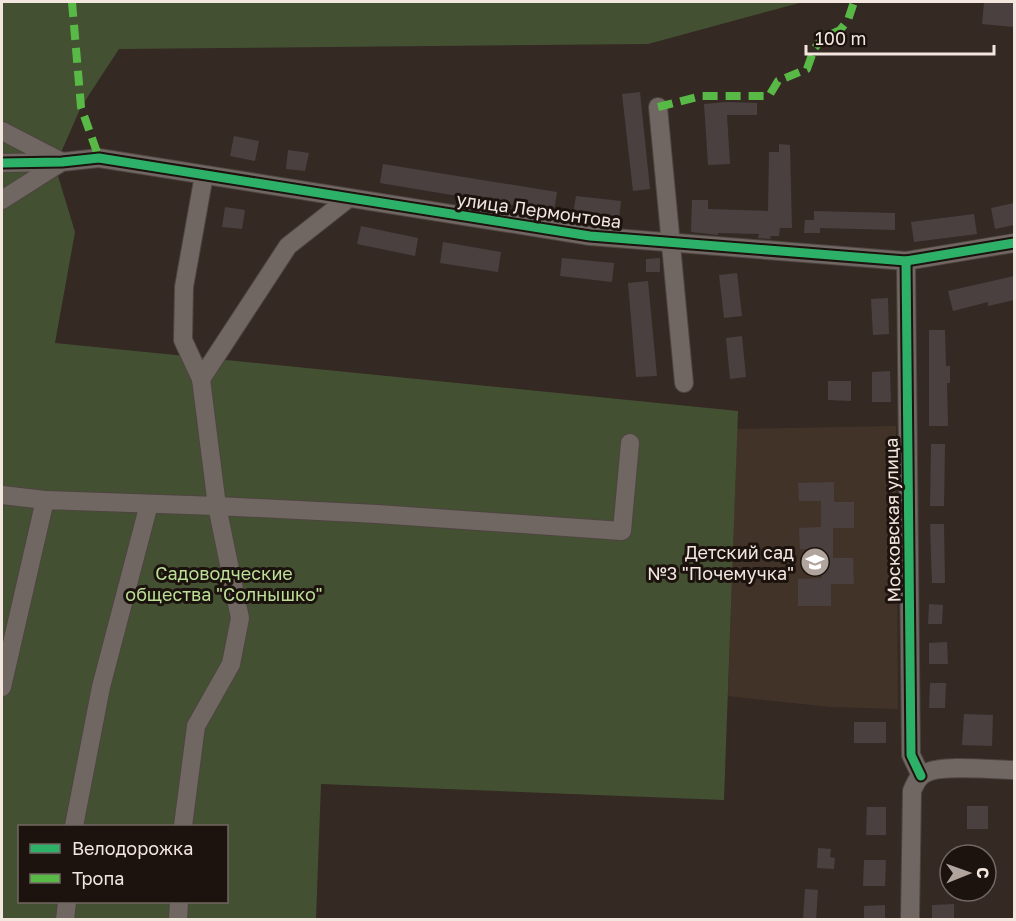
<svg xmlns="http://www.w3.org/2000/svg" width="1016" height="921" viewBox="0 0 1016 921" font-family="'Golos Text',sans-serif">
  <rect width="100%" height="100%" fill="#342923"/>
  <path fill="#423329" d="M896 426 898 709 830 707 728 696 737 429Z"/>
  <path fill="#435132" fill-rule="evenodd" d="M2 2H803L648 44 119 49 81 107 55 166 75 232 55 343 738 411 724 800 321 784 316 919 2 920ZM20 826H226V902H20Z"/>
  <g fill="#4a4040">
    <path d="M984 2H1014V27L982 24Z"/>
    <path d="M640 92 650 189 633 191 622 94Z"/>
    <path d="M726 102 757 103V115H727L730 164 708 165 704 104Z"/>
    <path d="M234 136 259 141 255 161 230 156Z"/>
    <path d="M779 144 790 145 792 228H780L779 236H770L771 239 758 238 759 234 718 233V235L691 232 692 200H708V209L768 211 769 152H779Z"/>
    <path d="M288 150 309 153 305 171 286 169Z"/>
    <path d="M383 164 557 192 554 212 380 183Z"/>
    <path d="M576 196 621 201 619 220 573 214Z"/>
    <path d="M1014 203V225L995 229 991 208Z"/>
    <path d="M225 207 245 210 242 229 222 227Z"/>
    <path d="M814 211 895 213V230L820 228V233H804L805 220H814Z"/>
    <path d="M974 214 977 234 914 242 911 222Z"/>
    <path d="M361 226 418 238 415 256 357 244Z"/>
    <path d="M443 242 501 252 498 272 440 263Z"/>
    <path d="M562 258 614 263 612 282 560 276Z"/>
    <path d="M660 258V272H646V259Z"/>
    <path d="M737 273 742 316 724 318 719 275Z"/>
    <path d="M1014 276V300L988 306V302L953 311 948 291Z"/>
    <path d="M648 281 657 376 636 377 628 283Z"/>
    <path d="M888 298 889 334 873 335 871 299Z"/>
    <path d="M929 330H945L946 366H950V383H947L948 426H929Z"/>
    <path d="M742 336 746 377 730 379 726 338Z"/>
    <path d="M890 371 891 402H872V372Z"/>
    <path d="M828 381H851V401L828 400Z"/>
    <path d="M931 444H945L944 506H930Z"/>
    <path d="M834 482V502H854V528H833V558H853L854 584H831V606H798V579L822 578 821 549H800L799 528 821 527V501H799L798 483Z"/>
    <path d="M930 524H944L945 583H932Z"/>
    <path d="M929 604 943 605 942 624H928Z"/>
    <path d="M947 642 948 664H929V643Z"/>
    <path d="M930 683H946L945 708H929Z"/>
    <path d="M964 714 993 715 992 746 962 745Z"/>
    <rect x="854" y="722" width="32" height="21"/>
    <rect x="967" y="806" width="21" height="23"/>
    <path d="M867 807H886V835H866Z"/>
    <path d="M818 848 831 849 830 857 835 858 834 869 817 868Z"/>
    <path d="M864 860H886L885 886H863Z"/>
    <path d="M805 889 818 890 816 920H803Z"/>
    <path d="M954 904V919H932V905Z"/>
    <path d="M885 905V920H864V906Z"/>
  </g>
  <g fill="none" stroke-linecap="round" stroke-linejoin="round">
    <g stroke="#4e4440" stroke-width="20">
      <g id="minor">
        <path d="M658 107 684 383"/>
        <path d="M2 131 60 161"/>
        <path d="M2 163 62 162 99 158 590 236 906 261 1014 243"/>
        <path d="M2 200 60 163"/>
        <path d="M906 261 911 755 921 776"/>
        <path d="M201 379 183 340 184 287 204 175"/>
        <path d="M2 495 45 500"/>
        <path d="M2 687 45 500 217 506 201 379 288 246 349 198"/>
        <path d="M74 826 101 687 149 504"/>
        <path d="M183 826 196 726 231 664 240 618 217 506 377 514 622 531 630 443"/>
        <path d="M65 920 67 902"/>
        <path d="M178 920 179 902"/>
        <path d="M910 920 912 791C915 784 918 776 926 773 941 764 995 770 1014 770"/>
      </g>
    </g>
    <use href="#minor" stroke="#706763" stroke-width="18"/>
    <g stroke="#58b947" stroke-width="8" stroke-dasharray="15 8" stroke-linecap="butt">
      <path d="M72 2 81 107 99 158"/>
      <path d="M658 107 701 96H769L778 81 807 69 814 49 823 38 840 30 848 20 854 2"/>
    </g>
    <g stroke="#1c130e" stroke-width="13">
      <g id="cycleway">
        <path d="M2 163 62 162 99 158 590 236 906 261 1014 243"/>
        <path d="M906 261 911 755 921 776"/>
      </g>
    </g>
    <use href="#cycleway" stroke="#2db169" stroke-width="9"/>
  </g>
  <defs>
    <g id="school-disc" transform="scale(1.5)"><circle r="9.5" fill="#b0a49d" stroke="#1c130e"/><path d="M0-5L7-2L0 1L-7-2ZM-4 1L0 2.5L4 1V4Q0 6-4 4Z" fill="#fff"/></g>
  </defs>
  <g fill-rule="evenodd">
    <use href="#school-disc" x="815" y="562"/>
  </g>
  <g text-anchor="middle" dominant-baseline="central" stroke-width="6" stroke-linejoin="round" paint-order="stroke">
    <g font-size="18" fill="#f3e6df" stroke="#1c130e">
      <text transform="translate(539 210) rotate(8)">улица Лермонтова</text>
      <text transform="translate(892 520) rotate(-91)">Московская улица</text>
    </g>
    <g font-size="18" fill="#f3e6df" stroke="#1c130e" text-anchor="end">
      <text x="794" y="552">Детский сад<tspan x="794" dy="21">№3 "Почемучка"</tspan></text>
    </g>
    <g font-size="18" fill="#bbdf97" stroke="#1c130e">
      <text x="224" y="573">Садоводческие<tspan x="224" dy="21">общества "Солнышко"</tspan></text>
    </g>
  </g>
  <rect width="1016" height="921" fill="none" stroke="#f3e6df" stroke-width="6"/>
  <rect x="18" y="825" width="210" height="78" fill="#1c130e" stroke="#726762" stroke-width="1.5"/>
  <rect x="30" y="844" width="30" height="9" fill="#2db169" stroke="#726762" stroke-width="1.5"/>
  <text x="72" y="855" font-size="18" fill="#f3e6df">Велодорожка</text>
  <rect x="30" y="874" width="30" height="9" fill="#58b947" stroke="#726762" stroke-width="1.5"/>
  <text x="72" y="885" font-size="18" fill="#f3e6df">Тропа</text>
  <g transform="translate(968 873) rotate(89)"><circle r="28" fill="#1c130e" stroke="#726762" stroke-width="1.5"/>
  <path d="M0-4.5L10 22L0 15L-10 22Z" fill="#b0a49d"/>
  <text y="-9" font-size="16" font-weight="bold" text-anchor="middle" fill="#f3e6df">С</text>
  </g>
  <path d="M806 45v9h188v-9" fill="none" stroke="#f3e6df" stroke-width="3"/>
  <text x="815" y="45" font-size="18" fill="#f3e6df" stroke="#1c130e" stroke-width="4.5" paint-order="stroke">100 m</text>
</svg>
